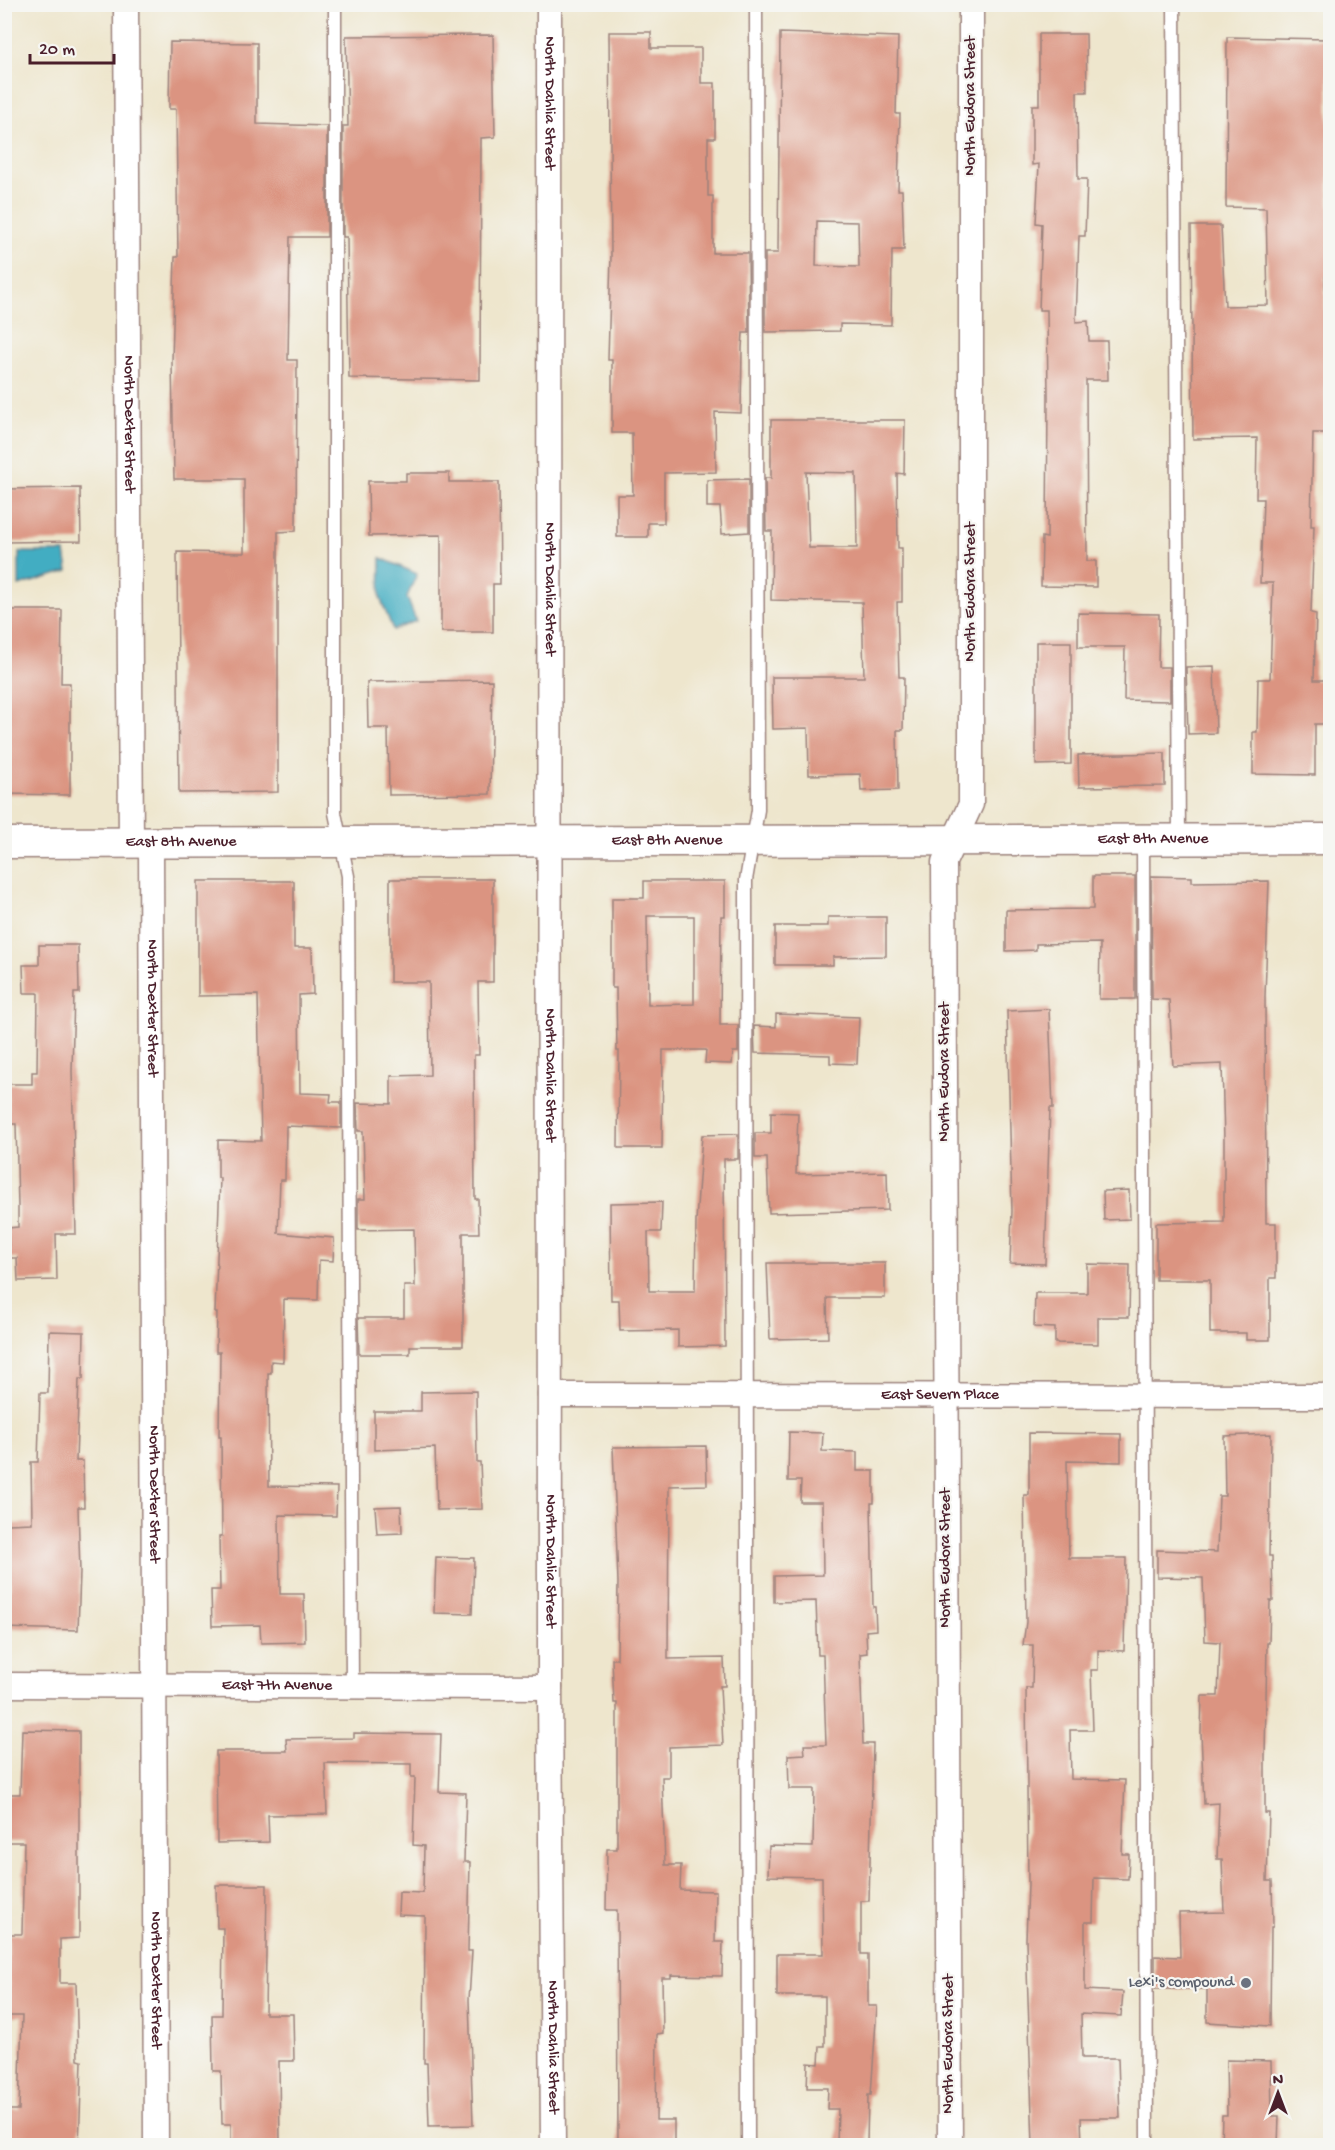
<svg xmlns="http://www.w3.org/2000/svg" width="1335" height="2150" viewBox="0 0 1335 2150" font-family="'Gochi Hand',sans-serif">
  <rect width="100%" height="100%" fill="#f6f6f2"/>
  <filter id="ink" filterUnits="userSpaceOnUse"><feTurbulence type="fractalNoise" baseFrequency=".0167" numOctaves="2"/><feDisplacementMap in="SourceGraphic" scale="12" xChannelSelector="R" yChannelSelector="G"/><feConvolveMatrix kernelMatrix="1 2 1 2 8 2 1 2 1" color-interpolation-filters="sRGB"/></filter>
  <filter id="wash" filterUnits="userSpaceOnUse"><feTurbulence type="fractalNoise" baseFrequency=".008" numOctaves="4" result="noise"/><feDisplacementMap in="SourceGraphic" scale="24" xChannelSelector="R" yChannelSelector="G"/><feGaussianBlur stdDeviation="1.35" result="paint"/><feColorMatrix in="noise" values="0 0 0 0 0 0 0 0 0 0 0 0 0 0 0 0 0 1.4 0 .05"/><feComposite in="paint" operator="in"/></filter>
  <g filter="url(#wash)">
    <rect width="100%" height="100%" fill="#eee6cd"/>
    <g fill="#43adc2" stroke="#466676" stroke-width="1.5">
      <path d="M19 552H65L68 571 19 586Z"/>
      <path d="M381 558 417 574 407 597 416 621 393 630 380 597Z"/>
    </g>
    <g id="blocks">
      <g fill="#db9481" fill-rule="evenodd">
        <path d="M609 32H651V48H701V83H715V138H708V196H713V253H748L749 333H743L742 348 741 413 715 412 716 472 664 473V523H648V537H617V495H633L632 433H612V360H608L611 256Z"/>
        <path d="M780 33 898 37 896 114H900L898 190H902L904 250H892L891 325 840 324V331L765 332V253H778ZM817 221 858 222 859 267 816 266Z"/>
        <path d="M1039 34H1086L1087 92H1077L1078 179H1087L1085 236H1079L1076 322 1088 321 1089 341H1107L1108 380H1086L1087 561H1096V587L1041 586 1042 537 1047 538 1048 396 1047 310H1039L1042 224 1036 223 1039 164 1032 165V105H1039Z"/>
        <path d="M493 35 495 137 481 138 480 380 349 378 347 237H343V126H348L346 36Z"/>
        <path d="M1227 37 1328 39 1330 277H1325L1326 433H1313L1311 526H1314L1311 613 1316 614 1314 680H1326V724H1315V775L1253 774V732H1257L1258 679H1270L1273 583H1260L1263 499H1256L1257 438 1193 439 1191 226H1221L1225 306 1268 305 1266 208 1226 207Z"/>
        <path d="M170 42 257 43V124L327 126V237H290L288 360H297L296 531 278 532V792L179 793 177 552 244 553V479H174L172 361 175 257H178L176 109H169Z"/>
        <path d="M771 420H905L904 474 897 473 898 548H902V602H897L899 677H904L903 730H897L898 790 861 791 860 774 809 775 808 728 773 729 772 677H864L862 602 771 600 772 531H766L765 478H771ZM806 472 856 473 857 548H809Z"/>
        <path d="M406 473H449V482H499L500 584H493V632H441V535L369 536 368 481H406Z"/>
        <path d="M749 479V532L722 534 720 507H707V480Z"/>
        <path d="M80 488 81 541 4 542V489Z"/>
        <path d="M4 610H62L61 683H70V795L4 794Z"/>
        <path d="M1078 613 1159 614 1158 667H1170V701L1124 700 1125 647H1078Z"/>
        <path d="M1036 642H1071V764L1036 765Z"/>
        <path d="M1214 666 1216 733 1188 734 1186 667Z"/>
        <path d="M492 680 490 794 389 795 388 728H368L367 682Z"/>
        <path d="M1165 753V786L1079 787 1078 755Z"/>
        <path d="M1093 876H1135V999H1099L1100 943 1036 944V950L1006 951V910L1093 909Z"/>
        <path d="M1151 876 1192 877V882L1269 881 1265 996 1266 1223H1276V1278H1270V1340H1246V1333H1210V1280H1156V1223L1224 1222V1140L1222 1064 1173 1066 1169 1000 1152 999Z"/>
        <path d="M390 879H493V982H478L479 1055H474L475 1199H478L479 1233H463V1346H410V1354H359L358 1318H404V1286H415L414 1229 358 1230V1199H365L363 1131H358L357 1103 391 1104V1076L430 1075 429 982H390Z"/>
        <path d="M198 881H294V948H312L313 994 299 995 300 1093 331 1094 330 1102H341V1128L286 1126 285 1180H280L278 1233 334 1238 333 1261 319 1260 318 1300 284 1299 283 1362 271 1361V1373H268L269 1486 337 1487 336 1516 279 1515 280 1594H304L305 1642 261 1643 260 1625 212 1626 211 1590H220L219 1536H222L221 1437H219L220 1352H216L217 1313H215L220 1178H218V1140L261 1141 258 995 198 996Z"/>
        <path d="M644 881H725V916H721L720 1025H738V1052H733L732 1064 705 1063 706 1050H663L662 1148H618L619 1051H617L616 988H612V898H644ZM647 916H694V1004L648 1005Z"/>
        <path d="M828 917H886V956L833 957V965H775V926H828Z"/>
        <path d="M39 945H78L79 993H74L72 1071 76 1234H56L57 1280 18 1281 17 1258H9L8 1228 18 1227V1207L16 1124H9L8 1084H32V1072H37L38 993H24L23 965H39Z"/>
        <path d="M1049 1009 1053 1108H1050L1045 1264 1010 1263 1012 1211 1007 1011Z"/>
        <path d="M776 1014 859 1017 857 1064 830 1063V1055L755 1053 754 1026 776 1027Z"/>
        <path d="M771 1112 798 1113 796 1174 887 1172 888 1210 769 1213 767 1158H755V1133H771Z"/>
        <path d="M738 1134V1159H724L725 1346 678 1347V1330L620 1331 619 1300H611L610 1203 662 1202 661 1232H648L649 1291H695L696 1221 702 1135Z"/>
        <path d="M1129 1190 1130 1219 1104 1220 1103 1191Z"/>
        <path d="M767 1263H885V1298H827L828 1338 770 1339Z"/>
        <path d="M1087 1264 1130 1265 1129 1317H1098V1344L1055 1343V1328L1034 1327 1035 1293H1087Z"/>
        <path d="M49 1331 84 1332 83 1379H79L76 1461H83L84 1507H78L80 1572 78 1630 4 1628V1588L10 1589 8 1524 32 1523 31 1462H38L40 1393H48Z"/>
        <path d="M476 1391 477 1462H480L482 1509 437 1510 435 1448 374 1450V1411H421V1392Z"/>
        <path d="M789 1432 823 1433 822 1451 857 1452V1471H874V1503H871L873 1607H875L876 1630 866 1631 867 1653 860 1654 863 1744H873L869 1901H861V1954H868V2006H877L871 2095H868L867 2145H837L838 2109H827L828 2088H807L808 2063 819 2064 820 2046H825V1996H777V1954H823L822 1877 768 1876 769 1846 813 1847 814 1789H789L788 1755 805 1754 804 1745H826L823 1655H818L816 1601 774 1602V1576L823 1575 822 1502H800L801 1481H788Z"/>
        <path d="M1029 1433 1121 1434V1462L1067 1461 1069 1558H1126L1124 1651 1098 1650V1670H1091L1093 1730H1070L1071 1779 1125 1780 1122 1854H1129L1128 1879 1094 1878 1093 1922H1085V1990L1123 1992 1121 2016 1081 2014 1082 2058H1118L1120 2118H1081L1082 2145H1033L1026 1940 1028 1884 1026 1688H1032L1033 1645H1023L1026 1622 1024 1495H1029Z"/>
        <path d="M1271 1434 1269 1556H1272L1273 1601H1270L1269 1643H1267L1265 1756V1813H1269L1267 1881H1272L1273 1927H1271L1270 2026 1207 2022V1989H1155V1956L1180 1957 1179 1913 1224 1912 1222 1859H1217L1219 1803 1204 1804 1201 1733 1202 1696H1218L1220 1642 1205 1641 1203 1578 1157 1577V1550L1217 1552 1219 1496H1225L1224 1436Z"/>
        <path d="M706 1446 707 1485 669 1486 668 1659 724 1658 725 1686H720L723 1745 669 1747V1777H662L665 1865H681L680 1890 716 1891 715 1942H723L722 1976 671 1975V1978H662L663 2033 657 2034 656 2120H674V2145H618L617 1910H606L607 1849H617V1703H614L612 1659H617L618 1582 613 1447Z"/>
        <path d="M401 1506 402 1533 377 1534 375 1507Z"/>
        <path d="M436 1557 474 1558 472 1614 434 1613Z"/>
        <path d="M22 1730 79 1731V1938L60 1939V1983H76L78 2060 82 2061 79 2145H4V2110H19L22 2016H9L8 1934H22L24 1842H4V1794H20Z"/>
        <path d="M354 1733 441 1734 439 1792 466 1793 464 1862H470L468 1951H472L469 2000 473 2125 429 2126 427 2063H424L425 1916 398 1915 399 1892 423 1893 424 1846 413 1845 415 1777H411V1764L325 1763 327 1814 268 1815 269 1842 217 1843 216 1751H287L286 1739 354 1738Z"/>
        <path d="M216 1885H267L265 2014H293L294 2061H279L280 2145H231V2124H222L221 2071H213L212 2015H222L223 1928H217Z"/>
        <path d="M1226 2060 1271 2061 1272 2116H1279L1278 2145H1221L1222 2115H1227Z"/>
      </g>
    </g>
  </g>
  <g filter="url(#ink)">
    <use href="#blocks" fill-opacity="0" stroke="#9c827c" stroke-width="1.5"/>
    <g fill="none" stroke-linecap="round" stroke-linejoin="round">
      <g stroke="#9c827c" stroke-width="15">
        <g id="service">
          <path d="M335 4V813L348 876 352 1686"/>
          <path d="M1174 4 1179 839"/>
          <path d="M1143 839 1147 2146"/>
          <path d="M748 2146 746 880 758 810 756 4"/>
        </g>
      </g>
      <g stroke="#9c827c" stroke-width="27">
        <g id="minor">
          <path id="s1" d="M126 4 131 843"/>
          <path id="s2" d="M549 4 550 1687 553 2146"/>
          <path id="s3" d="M151 843 156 2146"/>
          <path id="s4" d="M550 1395 1330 1396"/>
          <path id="s5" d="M4 1685 550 1687"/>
          <path d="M950 2146 944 862 971 804V4"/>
        </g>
      </g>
      <g stroke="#9c827c" stroke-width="33">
        <g id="tertiary">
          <path id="s6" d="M4 843 1330 839"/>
        </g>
      </g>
      <use href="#service" stroke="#fff" stroke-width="12"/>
      <use href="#minor" stroke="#fff" stroke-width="24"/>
      <use href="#tertiary" stroke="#fff" stroke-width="30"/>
    </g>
  </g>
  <circle fill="#6b7280" stroke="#f6f6f2" stroke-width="2" cx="1246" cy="1983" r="6"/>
  <g text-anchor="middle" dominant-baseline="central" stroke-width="4.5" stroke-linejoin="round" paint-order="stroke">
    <g font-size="16" fill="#4a1f2b" stroke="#f6f6f2">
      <text stroke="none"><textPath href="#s2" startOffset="99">North Dahlia Street</textPath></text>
      <text transform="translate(971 106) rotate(-90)">North Eudora Street</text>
      <text stroke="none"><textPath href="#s1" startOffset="420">North Dexter Street</textPath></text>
      <text stroke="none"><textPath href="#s2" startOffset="585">North Dahlia Street</textPath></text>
      <text transform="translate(971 592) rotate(-90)">North Eudora Street</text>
      <text stroke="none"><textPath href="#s6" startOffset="1149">East 8th Avenue</textPath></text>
      <text stroke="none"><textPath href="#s6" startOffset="663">East 8th Avenue</textPath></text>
      <text stroke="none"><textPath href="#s6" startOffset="177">East 8th Avenue</textPath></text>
      <text stroke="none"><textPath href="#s3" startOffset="165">North Dexter Street</textPath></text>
      <text transform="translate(945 1072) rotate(-90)">North Eudora Street</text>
      <text stroke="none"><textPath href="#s2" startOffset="1071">North Dahlia Street</textPath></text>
      <text stroke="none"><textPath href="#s4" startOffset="390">East Severn Place</textPath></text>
      <text stroke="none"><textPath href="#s3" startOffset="651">North Dexter Street</textPath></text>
      <text transform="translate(946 1558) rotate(-90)">North Eudora Street</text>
      <text stroke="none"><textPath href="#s2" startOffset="1557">North Dahlia Street</textPath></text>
      <text stroke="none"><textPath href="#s5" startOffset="273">East 7th Avenue</textPath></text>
      <text stroke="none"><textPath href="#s3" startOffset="1137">North Dexter Street</textPath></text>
      <text transform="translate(949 2044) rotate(-90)">North Eudora Street</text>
      <text stroke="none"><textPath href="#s2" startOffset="2043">North Dahlia Street</textPath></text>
    </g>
    <g font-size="16" fill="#5b616d" stroke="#f6f6f2" text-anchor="end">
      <text x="1234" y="1983">Lexi's compound</text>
    </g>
  </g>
  <rect width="1335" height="2150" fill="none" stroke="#f6f6f2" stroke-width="24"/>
  <g transform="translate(1278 2093)" stroke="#f6f6f2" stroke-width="4.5" paint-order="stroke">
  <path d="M0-4.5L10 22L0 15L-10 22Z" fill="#4a1f2b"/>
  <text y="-9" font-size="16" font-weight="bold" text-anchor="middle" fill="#4a1f2b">N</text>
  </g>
  <path d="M30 54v9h84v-9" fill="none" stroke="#4a1f2b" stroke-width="3"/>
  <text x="39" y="54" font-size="18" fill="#4a1f2b" stroke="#f6f6f2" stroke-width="4.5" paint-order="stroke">20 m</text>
</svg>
